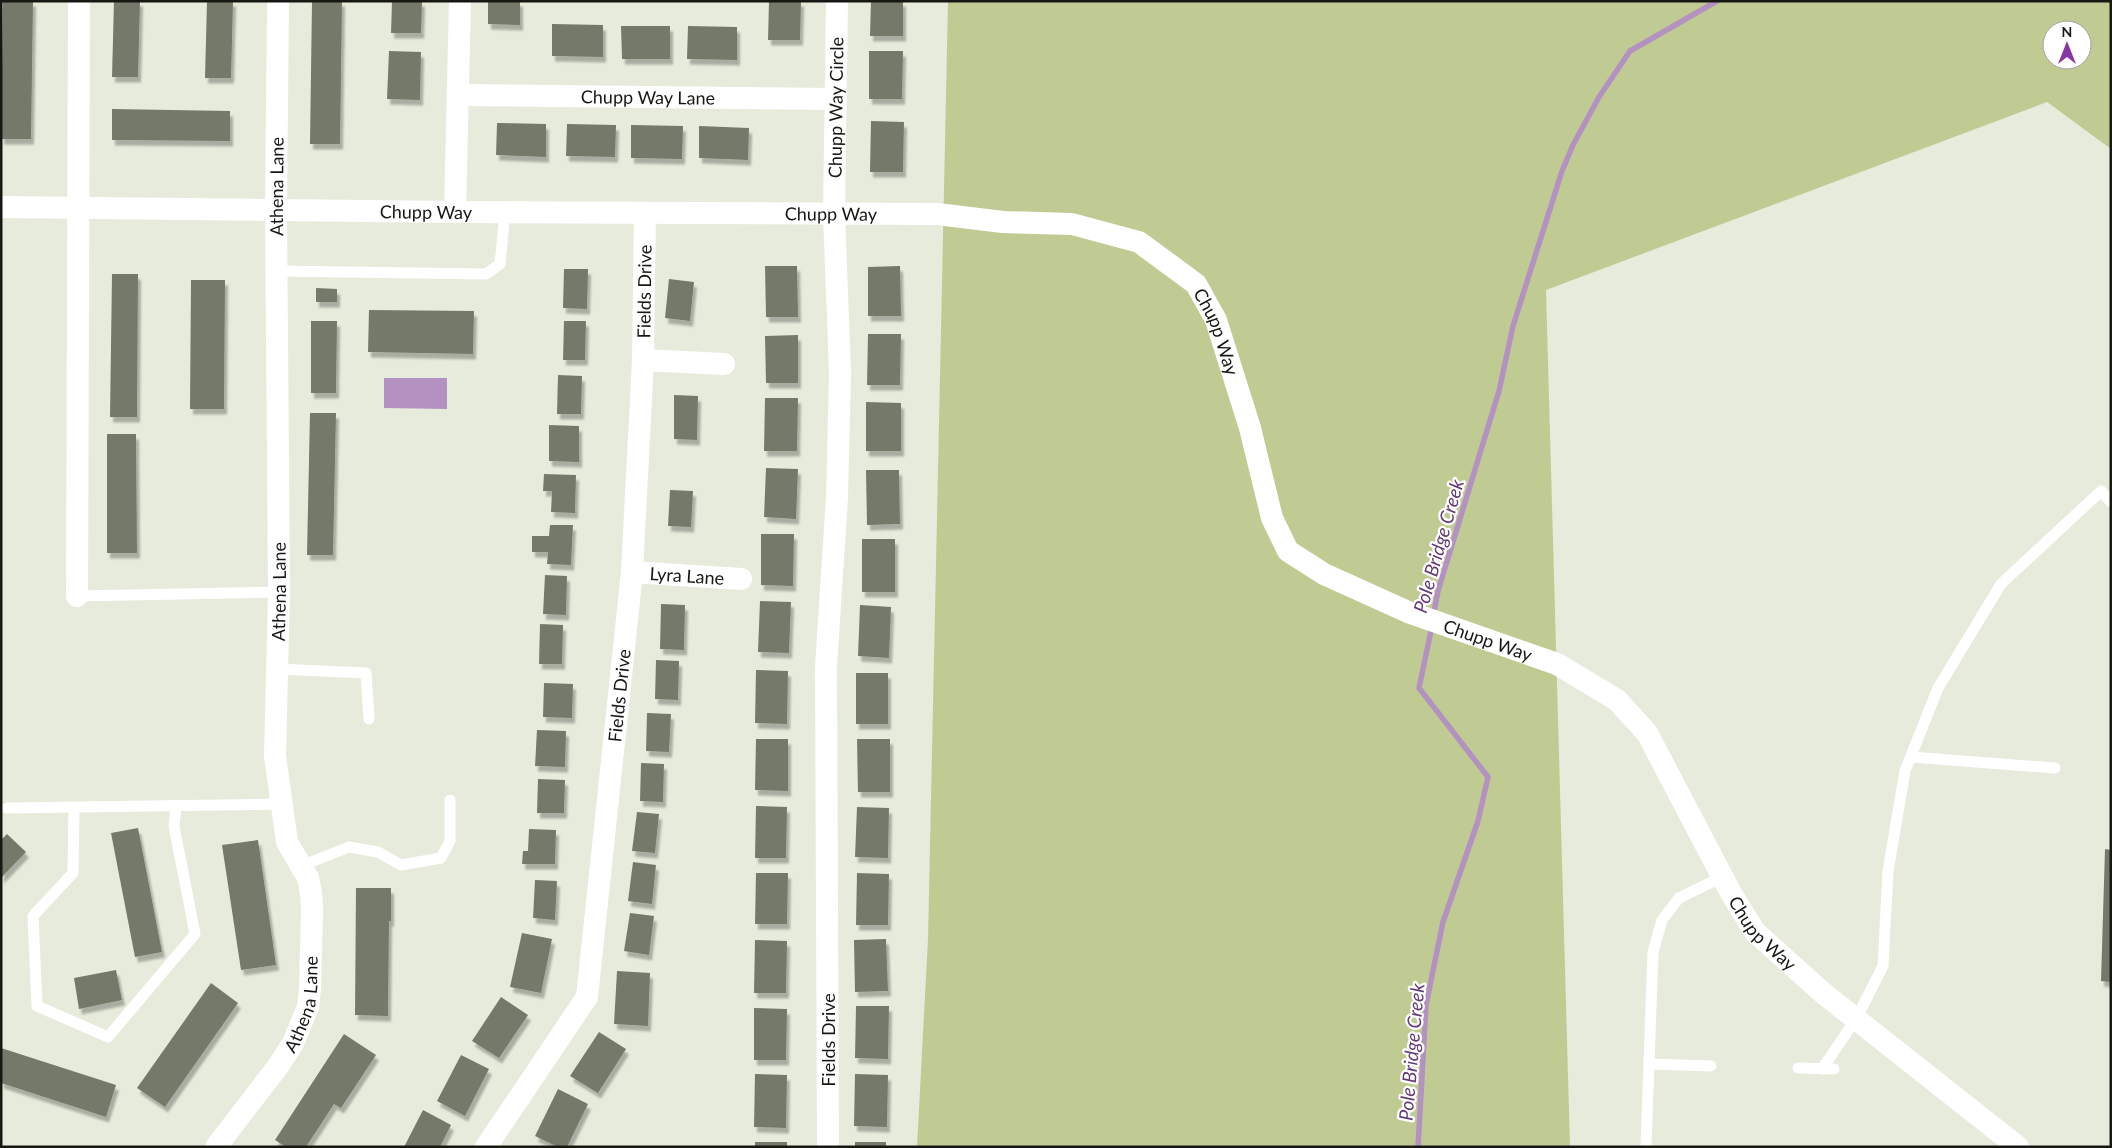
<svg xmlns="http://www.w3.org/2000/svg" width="2112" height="1148" viewBox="0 0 2112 1148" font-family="Lato,sans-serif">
  <defs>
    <filter id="shadow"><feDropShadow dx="3" dy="5.5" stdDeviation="1" flood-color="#0004"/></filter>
  </defs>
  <rect width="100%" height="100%" fill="#e7ebdc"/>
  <path fill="#c0cb93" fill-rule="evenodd" d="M948 1H2111V149L2047 102 1546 290 1570 1147H917L928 939ZM2052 30H2082V60H2052Z"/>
  <path fill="#b392c1" d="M384 378H447V409L384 408Z"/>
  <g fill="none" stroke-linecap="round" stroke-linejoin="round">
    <g stroke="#b392c1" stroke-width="5.5">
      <path d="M1433 617 1438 591 1499 391 1513 326 1562 171 1573 145 1599 97 1630 51 1717 1"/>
      <path d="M1418 1147 1426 1005 1443 922 1478 821 1488 777 1419 688 1432 626"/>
    </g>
  </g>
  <g fill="#75796b" filter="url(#shadow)">
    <path d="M3 1H33L31 139H1Z"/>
    <path d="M114 1H140L138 77H112Z"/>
    <path d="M207 1H233L231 78H205Z"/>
    <path d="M312 1H342L340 144H310Z"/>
    <path d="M392 1H422L421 33H391Z"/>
    <path d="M488 1H520V25L488 24Z"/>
    <path d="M769 1H801L800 40H768Z"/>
    <path d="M871 1H903V36H870Z"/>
    <path d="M552 24 603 25V57L552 56Z"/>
    <path d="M621 26H670V59H622Z"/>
    <path d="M688 26 737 27V60L687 59Z"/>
    <path d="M389 51 421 52 420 100 387 99Z"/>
    <path d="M869 51H903L902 99H869Z"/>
    <path d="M112 109 230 111V141L112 140Z"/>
    <path d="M871 121 904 122 903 172H870Z"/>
    <path d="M497 123 546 124V157L496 155Z"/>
    <path d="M567 124 616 125 615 157 566 156Z"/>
    <path d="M631 125 683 126 682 159 631 158Z"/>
    <path d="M699 126 749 128 748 160 699 158Z"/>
    <path d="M765 266H797L798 317H766Z"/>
    <path d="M900 266 901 316H868V267Z"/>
    <path d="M564 269H588L587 309 563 308Z"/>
    <path d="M112 274H138L137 417H110Z"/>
    <path d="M669 279 694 282 690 321 665 318Z"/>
    <path d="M191 280H225L224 409H190Z"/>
    <path d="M316 288 337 289V302H316Z"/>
    <path d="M369 310 474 311 473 354 368 352Z"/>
    <path d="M311 321H337L336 393H311Z"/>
    <path d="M564 321H586L585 360H563Z"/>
    <path d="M868 334H901L900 385H867Z"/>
    <path d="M798 335V383H766L765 336Z"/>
    <path d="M558 375 582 376 581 414H557Z"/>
    <path d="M674 395 698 396 697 440 674 439Z"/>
    <path d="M765 398H798L797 451H764Z"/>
    <path d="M866 402 901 403V451H866Z"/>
    <path d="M310 413H336L333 555H307Z"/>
    <path d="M549 425 579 426V462L549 461Z"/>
    <path d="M107 434H136L137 553H107Z"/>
    <path d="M766 468 798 469 796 519 764 517Z"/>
    <path d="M866 470H899L900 524 867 525Z"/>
    <path d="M544 474 576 475 575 513 551 512 552 491H543Z"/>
    <path d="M670 490 693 491 691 527 668 526Z"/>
    <path d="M550 525H573L571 565 547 564 548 552H532V536H549Z"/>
    <path d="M761 534H794L793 586 761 585Z"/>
    <rect x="862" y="539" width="33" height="53"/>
    <path d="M545 575 567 576 566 615 543 614Z"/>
    <path d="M760 601 791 602 789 653 758 652Z"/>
    <path d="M661 604 685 605 684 650 660 649Z"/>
    <path d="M860 605 891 607 889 658 858 656Z"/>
    <path d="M540 624 563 625 562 664H539Z"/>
    <path d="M656 660 679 661 678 700 655 699Z"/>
    <path d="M756 670 788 671 787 724 755 723Z"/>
    <rect x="856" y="673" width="32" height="51"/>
    <path d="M544 683 573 684 572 718 543 717Z"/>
    <path d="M647 713 671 714 669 752 646 751Z"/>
    <path d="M537 730 566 731 565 767 535 766Z"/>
    <path d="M756 739H788V791L755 790Z"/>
    <path d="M857 739H890V792H858Z"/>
    <path d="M641 763 664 764 663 802 640 801Z"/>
    <path d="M538 779 565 780 564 813H537Z"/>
    <path d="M756 806 787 807 786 858H755Z"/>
    <path d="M857 807 889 808 888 858 855 857Z"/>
    <path d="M637 812 659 814 655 853 632 851Z"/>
    <path d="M138 828 162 952 135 957 111 833Z"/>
    <path d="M529 829 556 830 555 864H522L523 851H528Z"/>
    <path d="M7 834 26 852 1 878V840Z"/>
    <path d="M258 840 276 965 241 970 222 845Z"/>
    <path d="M2105 849 2111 850V982L2101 981Z"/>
    <path d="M633 862 656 865 652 904 628 901Z"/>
    <path d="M756 873H788L787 924H755Z"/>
    <path d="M857 873 889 874 888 925H856Z"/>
    <path d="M535 880 557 881 555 920 533 918Z"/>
    <path d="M356 888H391V921H389L388 1016 355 1015Z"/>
    <path d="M630 913 654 916 649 955 624 951Z"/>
    <path d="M522 933 552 939 541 993 510 987Z"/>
    <path d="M886 939 888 991 855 992 854 940Z"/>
    <path d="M755 940 787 941 786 993H754Z"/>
    <path d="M116 970 122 1000 79 1009 74 978Z"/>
    <path d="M617 971 650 973 648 1026 614 1024Z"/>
    <path d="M211 983 238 1003 165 1107 137 1088Z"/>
    <path d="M501 997 528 1015 499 1058 472 1041Z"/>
    <path d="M856 1006H889L888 1059 855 1058Z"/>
    <path d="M754 1008 787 1009 786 1060H754Z"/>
    <path d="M599 1032 626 1049 598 1093 570 1076Z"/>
    <path d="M344 1034 376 1055 341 1108 334 1104 306 1147H286L275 1140Z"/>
    <path d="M1 1048 116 1085 106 1117 1 1083Z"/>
    <path d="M461 1055 489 1069 465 1116 437 1101Z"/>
    <path d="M755 1074 787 1075 786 1128 754 1127Z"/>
    <path d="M855 1074 888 1075 887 1127 854 1126Z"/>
    <path d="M558 1089 588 1104 567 1147H558L535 1136Z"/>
    <path d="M423 1110 451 1125 440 1147H404Z"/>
    <rect x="755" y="1142" width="32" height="5"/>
    <rect x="855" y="1142" width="31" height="5"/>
  </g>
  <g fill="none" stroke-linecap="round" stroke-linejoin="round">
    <g stroke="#fff" stroke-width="11">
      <path d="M277 271 486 274 500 264 505 213"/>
      <path d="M77 596 279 592"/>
      <path d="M277 669 366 673 369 719"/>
      <path d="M1911 757 2055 768"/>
      <path d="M74 807 73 873 33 916 37 1006 108 1037 195 934 174 826 176 805"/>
      <path d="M7 808 282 804"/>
      <path d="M301 866 349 847 378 852 401 865 441 858 450 841V800"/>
      <path d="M1649 1064 1711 1066"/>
      <path d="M1798 1068 1834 1069"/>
      <path d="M1822 1069 1856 1019 1883 966 1888 871 1905 771 1938 688 2001 584 2101 491 2111 502"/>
      <path d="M1646 1147 1653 952 1662 920 1679 898 1722 877"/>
    </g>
    <g stroke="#fff" stroke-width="22">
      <path id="s1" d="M459 95 836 99"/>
      <path id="s2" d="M1 207 455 212 937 214 1003 222 1072 224 1139 242 1196 284 1216 320 1250 428 1272 518 1288 551 1324 574 1408 612 1557 664 1617 700 1647 733 1732 895 1755 932 1823 993 2018 1147"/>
      <path d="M455 212 460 1"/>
      <path d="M643 360 724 364"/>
      <path id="s3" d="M632 572 741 579"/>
      <path d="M77 596 79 1"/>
      <path id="s4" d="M216 1147 279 1065 293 1043 308 1007 310 989 312 910 311 893 308 878 287 842 275 756 279 592 276 211 278 1"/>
      <path id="s5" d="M486 1147 587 997 632 572 643 360 645 213"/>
      <path id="s6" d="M828 1147 826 667 837 497 840 373 834 214 837 1"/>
    </g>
  </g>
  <g text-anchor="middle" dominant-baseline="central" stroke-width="4.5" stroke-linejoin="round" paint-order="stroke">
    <g font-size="18" fill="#171813" stroke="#fff">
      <text stroke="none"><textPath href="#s1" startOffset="189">Chupp Way Lane</textPath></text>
      <text stroke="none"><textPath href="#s6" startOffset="1040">Chupp Way Circle</textPath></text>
      <text stroke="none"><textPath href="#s4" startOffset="996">Athena Lane</textPath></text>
      <text stroke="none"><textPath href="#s2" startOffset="425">Chupp Way</textPath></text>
      <text stroke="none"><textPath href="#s2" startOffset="830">Chupp Way</textPath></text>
      <text stroke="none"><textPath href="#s5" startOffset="889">Fields Drive</textPath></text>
      <text stroke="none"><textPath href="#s2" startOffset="1264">Chupp Way</textPath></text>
      <text stroke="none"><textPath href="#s3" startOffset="55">Lyra Lane</textPath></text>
      <text stroke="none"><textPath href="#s4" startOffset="591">Athena Lane</textPath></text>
      <text stroke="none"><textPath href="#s2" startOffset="1715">Chupp Way</textPath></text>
      <text stroke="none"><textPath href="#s5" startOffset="484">Fields Drive</textPath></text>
      <text stroke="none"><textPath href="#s2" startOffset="2135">Chupp Way</textPath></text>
      <text stroke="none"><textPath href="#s4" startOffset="170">Athena Lane</textPath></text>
      <text transform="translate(828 1040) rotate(-90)">Fields Drive</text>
    </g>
    <g font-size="19" font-style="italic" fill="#643975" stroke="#fff">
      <text transform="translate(1438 546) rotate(-74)">Pole Bridge Creek</text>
      <text transform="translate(1411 1052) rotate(-85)">Pole Bridge Creek</text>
    </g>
  </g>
  <rect width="2112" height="1148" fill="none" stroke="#171813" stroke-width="5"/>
  <g transform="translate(2067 45)"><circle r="24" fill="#ffffff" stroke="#a2a3a1"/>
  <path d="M0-4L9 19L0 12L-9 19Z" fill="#8735a4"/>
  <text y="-8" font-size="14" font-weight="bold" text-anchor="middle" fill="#171813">N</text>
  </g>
</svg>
